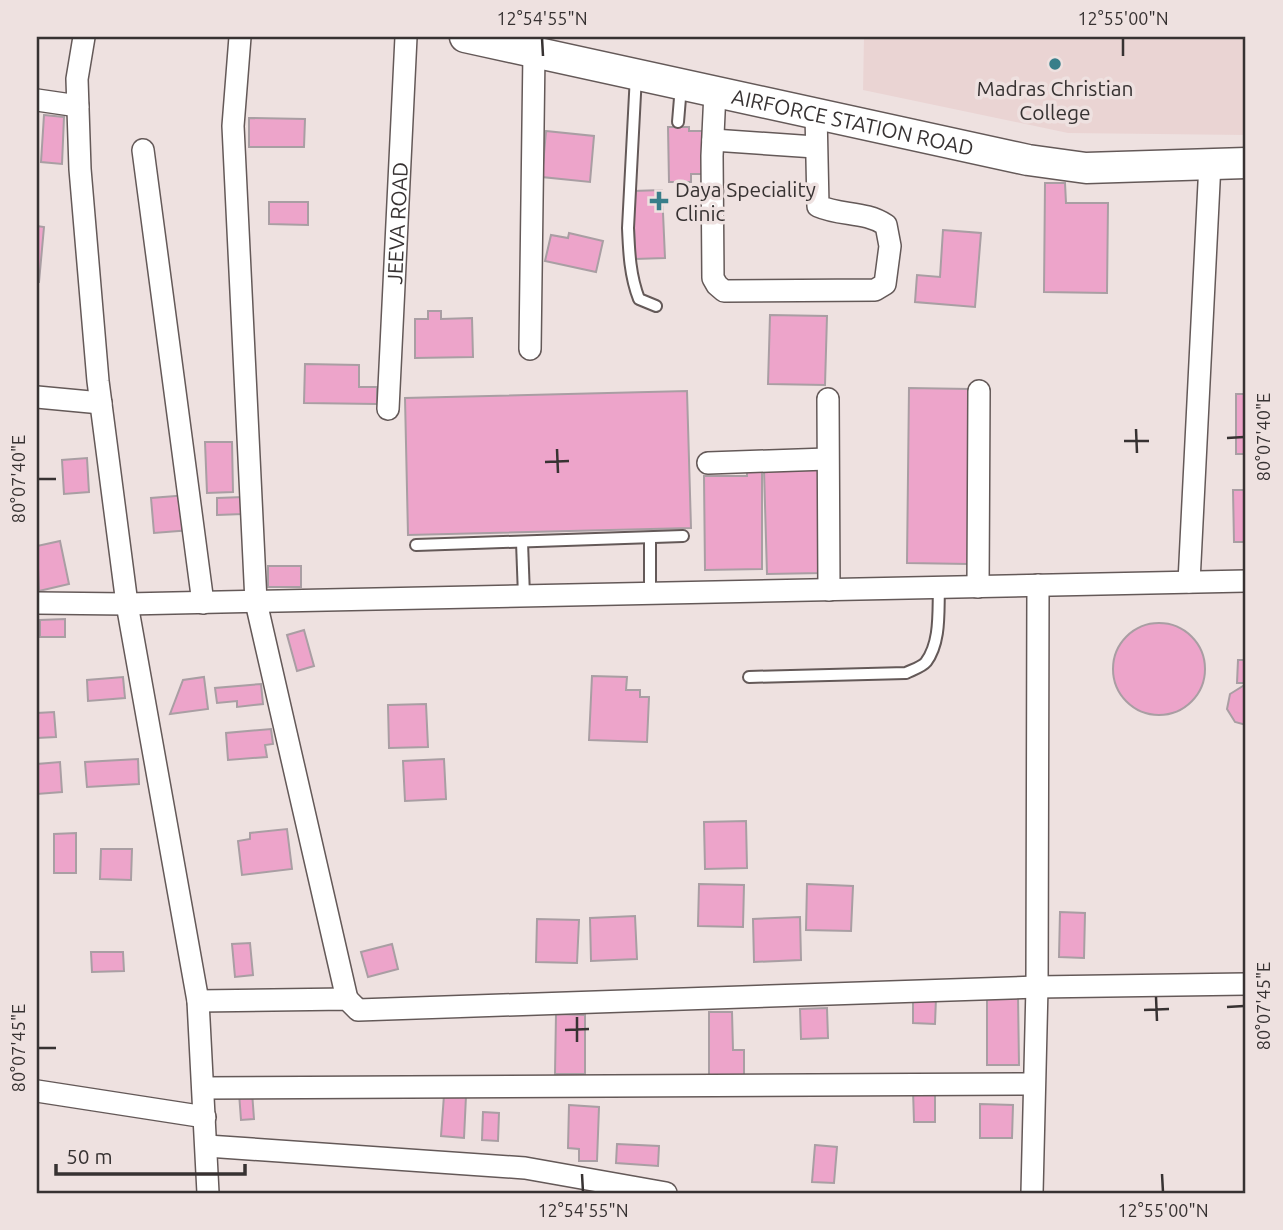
<svg xmlns="http://www.w3.org/2000/svg" width="1283" height="1230" viewBox="0 0 1283 1230" font-family="Ubuntu,sans-serif">
  <rect width="100%" height="100%" fill="#eee1e0"/>
  <path fill="#ead4d3" d="M864 37H1246V135L1068 133 863 90Z"/>
  <g fill="#eda4ca" stroke="#a99ea3" stroke-width="2">
    <path d="M44 115 64 117 62 164 41 162Z"/>
    <path d="M249 118 305 119 304 147H249Z"/>
    <path d="M668 127H689V131H705L706 174H691V182H669Z"/>
    <path d="M546 131 594 136 590 182 542 177Z"/>
    <path d="M1045 183H1065L1066 203H1108L1107 293 1044 292Z"/>
    <path d="M662 190 665 258 635 259 633 191Z"/>
    <path d="M269 202H308V225L269 224Z"/>
    <path d="M37 226 44 227 39 282H37Z"/>
    <path d="M943 230 981 233 975 307 915 302 917 275 940 277Z"/>
    <path d="M569 233 603 241 596 272 545 261 551 235 568 238Z"/>
    <path d="M428 311H441V319L472 318 473 357 415 358V319H428Z"/>
    <path d="M770 315 827 316 825 385 768 384Z"/>
    <path d="M305 364 359 365V387H377V404L304 403Z"/>
    <path d="M909 388 970 389 969 564 907 563Z"/>
    <path d="M687 391 691 528 408 535 405 398Z"/>
    <rect x="1236" y="394" width="10" height="60"/>
    <path d="M205 442H232L233 492 207 493Z"/>
    <path d="M87 458 89 492 64 494 62 460Z"/>
    <path d="M747 469H762V569L705 570 704 476H747Z"/>
    <path d="M819 469 822 573 767 574 764 470Z"/>
    <path d="M1233 490H1246V542H1234Z"/>
    <path d="M188 495 191 530 154 533 151 498Z"/>
    <path d="M243 497V514L217 515V498Z"/>
    <path d="M60 541 69 584 39 591 37 546Z"/>
    <rect x="268" y="566" width="33" height="21"/>
    <path d="M65 619V637H40V620Z"/>
    <circle cx="1159" cy="669" r="46"/>
    <path d="M304 630 314 666 297 671 287 635Z"/>
    <path d="M1238 660H1246V683H1237Z"/>
    <path d="M592 676 627 677 626 690H640V697H649L647 742 589 740Z"/>
    <path d="M123 677 125 698 88 701 87 680Z"/>
    <path d="M204 677 208 709 170 714 183 680Z"/>
    <path d="M261 684 263 704 237 707V701L217 703 215 688Z"/>
    <path d="M1243 686H1246V725L1235 722 1227 709 1230 694Z"/>
    <path d="M426 704 428 747 389 748 388 705Z"/>
    <path d="M54 712 56 737 37 738V713Z"/>
    <path d="M271 729 273 744 265 745 267 757 228 760 226 733Z"/>
    <path d="M138 759 139 784 87 787 85 762Z"/>
    <path d="M444 759 446 799 405 801 403 761Z"/>
    <path d="M60 762 62 792 37 794V764Z"/>
    <path d="M746 821 747 868 705 869 704 822Z"/>
    <path d="M287 829 292 869 242 875 238 841 250 839V833Z"/>
    <path d="M76 833V873H54V834Z"/>
    <path d="M101 849H132L131 880 100 879Z"/>
    <path d="M699 884 744 885 743 927 698 926Z"/>
    <path d="M807 884 853 886 851 931 806 930Z"/>
    <path d="M1060 912 1085 913 1084 958 1059 957Z"/>
    <path d="M635 916 637 959 591 961 590 918Z"/>
    <path d="M800 917 801 960 754 962 753 919Z"/>
    <path d="M537 919 579 920 577 963 536 962Z"/>
    <path d="M250 943 253 975 235 977 232 944Z"/>
    <path d="M392 944 398 969 368 977 361 952Z"/>
    <path d="M91 952H123L124 971 92 972Z"/>
    <path d="M987 996H1018L1019 1065H987Z"/>
    <path d="M913 997 936 998 935 1024 913 1023Z"/>
    <path d="M827 1008 828 1038 801 1039 800 1009Z"/>
    <path d="M709 1012H732L733 1050H744V1076H709Z"/>
    <path d="M556 1014 585 1015V1074H555Z"/>
    <path d="M913 1090H935V1122H914Z"/>
    <path d="M252 1092 254 1119 241 1120 239 1093Z"/>
    <path d="M444 1095 466 1096 464 1138 441 1136Z"/>
    <path d="M980 1104 1013 1105 1012 1138H980Z"/>
    <path d="M569 1105 599 1107 597 1161H579V1149L568 1148Z"/>
    <path d="M483 1112 499 1113 498 1141 482 1140Z"/>
    <path d="M617 1144 659 1146 658 1166 616 1163Z"/>
    <path d="M815 1145 837 1147 834 1183 812 1182Z"/>
  </g>
  <g fill="none" stroke-linecap="round" stroke-linejoin="round">
    <g stroke="#645958" stroke-width="14">
      <g id="lane">
        <path d="M636 75 628 228C629 252 630 276 639 299L656 306"/>
        <path d="M678 122 681 86"/>
        <path d="M650 538V594"/>
        <path d="M522 542 524 596"/>
        <path d="M416 545 683 536"/>
        <path d="M749 677 906 673C912 670 922 667 926 662 941 642 938 611 939 588"/>
      </g>
    </g>
    <g stroke="#645958" stroke-width="24">
      <g id="street">
        <path d="M84 37 77 79 80 169 98 381 127 604 198 1001 208 1193"/>
        <path d="M240 37 233 126 256 602 347 999"/>
        <path d="M715 92 712 156 713 278 717 285 724 291 875 290 885 284 890 246 886 225C865 211 841 216 818 206L816 113"/>
        <path d="M37 100 78 106"/>
        <path d="M713 140 815 147"/>
        <path d="M143 150 203 603"/>
        <path d="M530 349 534 52"/>
        <path d="M37 397 101 403"/>
        <path d="M828 399 829 590"/>
        <path id="s1" d="M388 409 406 37"/>
        <path d="M708 463 827 459"/>
        <path d="M1189 582 1210 163"/>
        <path d="M978 587 979 391"/>
        <path d="M37 603 127 604 1246 581"/>
        <path d="M198 1001 347 999 358 1010 1037 987 1246 984"/>
        <path d="M203 1088 1034 1084"/>
        <path d="M37 1091 205 1117"/>
        <path d="M207 1146 525 1168 666 1193"/>
        <path d="M1032 1193 1037 987 1038 585"/>
      </g>
    </g>
    <g stroke="#645958" stroke-width="33">
      <g id="secondary">
        <path id="s2" d="M465 37 1028 160 1086 168 1246 163"/>
      </g>
    </g>
    <use href="#lane" stroke="#fff" stroke-width="10"/>
    <use href="#street" stroke="#fff" stroke-width="21"/>
    <use href="#secondary" stroke="#fff" stroke-width="30"/>
  </g>
  <path fill="none" stroke="#373232" stroke-width="2.5" d="M542 38 543 56M1123 38V56M1136 429 1137 453M1227 438 1244 437M1124 441H1149M557 449 558 473M545 462 569 461M38 479H56M1156 997 1157 1021M1227 1007 1244 1006M1144 1010 1169 1009M577 1017V1042M565 1030 589 1029M38 1048H56M582 1174 583 1192M1162 1174 1163 1192"/>
  <g fill="#387e8a" stroke="#eee1e0" stroke-width="2.5">
    <circle cx="1055" cy="64" r="7"/>
    <path d="M655.5 190.5h7v7h7v7h-7v7h-7v-7h-7v-7h7z"/>
  </g>
  <g text-anchor="middle" dominant-baseline="central" stroke-width="7" stroke-linejoin="round" paint-order="stroke">
    <g font-size="21" fill="#373232" stroke="#eee1e0">
      <text x="1055" y="88">Madras Christian<tspan x="1055" dy="24">College</tspan></text>
      <text x="675" y="189" text-anchor="start">Daya Speciality<tspan x="675" dy="24">Clinic</tspan></text>
    </g>
    <g font-size="21" fill="#373232" stroke="#eee1e0">
      <text stroke="none"><textPath href="#s2" startOffset="397">AIRFORCE STATION ROAD</textPath></text>
      <text stroke="none"><textPath href="#s1" startOffset="186">JEEVA ROAD</textPath></text>
    </g>
  </g>
  <rect width="1283" height="1230" fill="none" stroke="#eee1e0" stroke-width="77"/>
  <path d="M56 1164v10h189v-10" fill="none" stroke="#373232" stroke-width="3.5"/>
  <text x="66" y="1164" font-size="21" fill="#373232" stroke="#eee1e0" stroke-width="5" paint-order="stroke">50 m</text>
  <rect x="38" y="38" width="1206" height="1154" fill="none" stroke="#373232" stroke-width="2.5"/>
  <g font-size="18" text-anchor="middle" fill="#373232">
    <text x="542" y="25">12°54'55"N</text>
    <text x="1123" y="25">12°55'00"N</text>
    <text transform="translate(1264 437) rotate(-90)" y="6">80°07'40"E</text>
    <text transform="translate(19 479) rotate(-90)" y="6">80°07'40"E</text>
    <text transform="translate(1264 1006) rotate(-90)" y="6">80°07'45"E</text>
    <text transform="translate(19 1048) rotate(-90)" y="6">80°07'45"E</text>
    <text x="583" y="1217">12°54'55"N</text>
    <text x="1163" y="1217">12°55'00"N</text>
  </g>
</svg>
